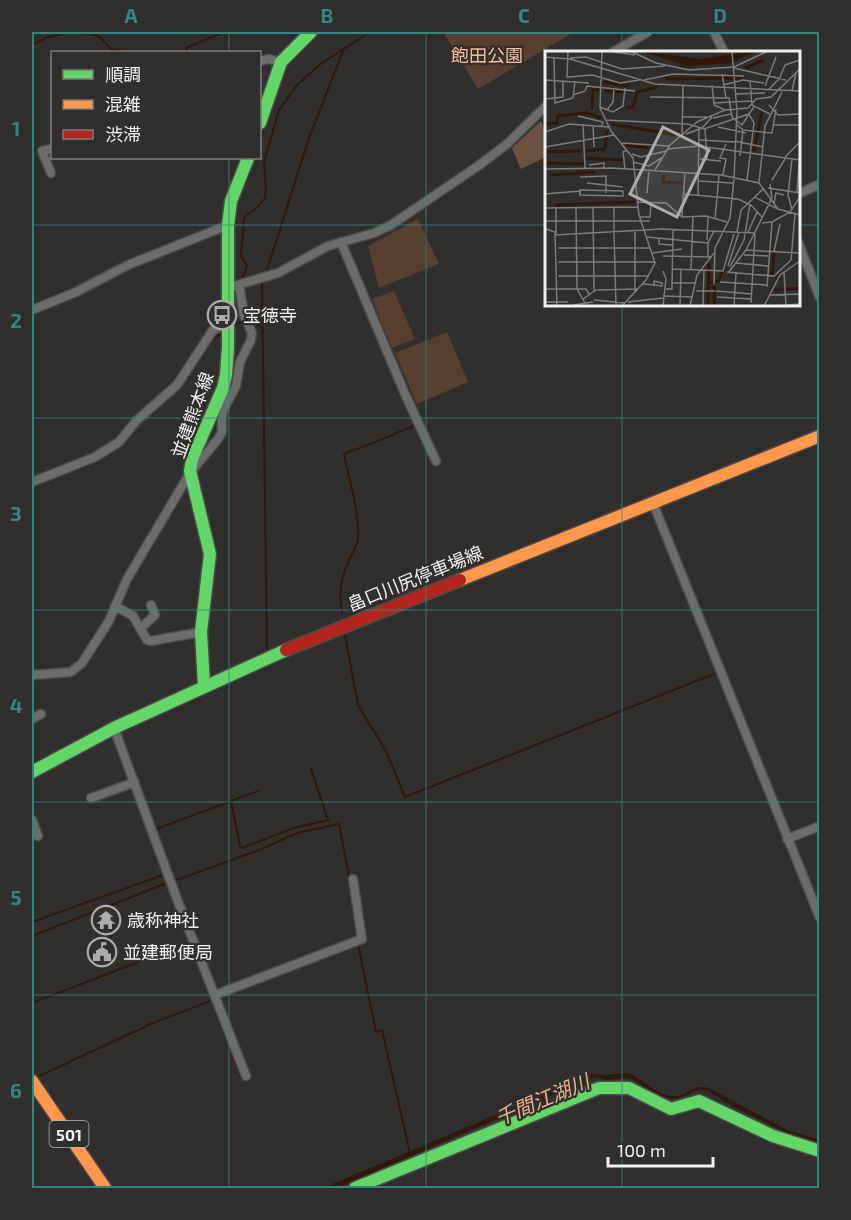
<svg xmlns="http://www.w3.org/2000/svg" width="851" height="1220" viewBox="0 0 851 1220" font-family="'Exo 2','Noto Sans JP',sans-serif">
  <rect width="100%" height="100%" fill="#302f2e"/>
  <g fill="#583f30">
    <path d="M443 32H574L478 89Z"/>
    <path d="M418 219 439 264 379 288 368 246Z"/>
    <path d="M394 291 415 339 392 348 372 299Z"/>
    <path d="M447 332 468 382 417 404 395 353Z"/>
  </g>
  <path fill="#6d5241" d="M541 121 546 134V157L521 169 512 148Z"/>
  <path fill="#321809" d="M596 1074C607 1077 619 1072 630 1074 644 1079 657 1096 673 1096 687 1097 692 1083 709 1088L789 1131 819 1139V1143L793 1136 738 1109 707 1091 700 1089 677 1099H671L658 1095 632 1079 625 1078 606 1080 594 1077 337 1188H323L590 1075Z"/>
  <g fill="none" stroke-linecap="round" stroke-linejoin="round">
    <g stroke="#321809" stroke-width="2">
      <path d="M79 32 99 36 111 49 134 52"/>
      <path d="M32 45 46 38 70 32"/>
      <path d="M188 52 186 48 223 32"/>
      <path d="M622 52 658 32"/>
      <path d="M480 169 510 147 546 112"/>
      <path d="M406 220 461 183"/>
      <path d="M349 244 374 238 388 231"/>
      <path d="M267 270 309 138 343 51"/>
      <path d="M262 280 267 649"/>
      <path d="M241 282 247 266 241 256 244 219 246 215 258 207 265 198 266 188 264 162 279 110 297 85 322 63 370 32"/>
      <path d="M233 327 244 320"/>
      <path d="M210 340 223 333"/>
      <path d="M152 412 173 394"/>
      <path d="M104 456 120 447 143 419"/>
      <path d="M342 613C339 596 340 579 348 563 351 554 358 546 358 537 359 509 349 480 344 454L388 437 417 424"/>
      <path d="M344 630 358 705 387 753 405 797 714 674"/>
      <path d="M85 665 90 660 111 625"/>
      <path d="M231 801 258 791"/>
      <path d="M154 830 231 801 240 846 242 848 294 828 328 820 311 769"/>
      <path d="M171 880 179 879 262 849 297 833 339 824 349 876"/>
      <path d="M32 922 163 875 164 877"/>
      <path d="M32 936 167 883 166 881"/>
      <path d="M358 944 376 1032 382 1030 410 1153"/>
      <path d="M191 947 241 1077"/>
      <path d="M332 955 357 946"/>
      <path d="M220 998 259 983"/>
      <path d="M32 1003 190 942"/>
      <path d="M37 1077 153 1023 213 1000"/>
    </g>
    <g stroke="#4c4b4a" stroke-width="11">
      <g id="street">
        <path d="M714 32 724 52"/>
        <path d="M613 52 648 32"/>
        <path d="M260 61 269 59 281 62"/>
        <path d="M51 173 42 151 52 149"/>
        <path d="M798 194 820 184"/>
        <path d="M341 242 405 394 436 461"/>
        <path d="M798 242 820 298"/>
        <path d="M234 286 278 273 328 246 374 233 391 225 478 166 507 144 546 106"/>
        <path d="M32 310 76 292 128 265 228 225"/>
        <path d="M32 482 95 457 119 442 137 420 177 385 213 330 228 323"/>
        <path d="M653 503 820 918"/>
        <path d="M115 606 133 616 147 640 151 641 201 632"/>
        <path d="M141 628 155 615 151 605"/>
        <path d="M32 675 71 672 82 663 109 621 127 579 190 473 218 439 222 432V416L224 408 236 386 240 362 251 340 252 333 244 315 239 285"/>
        <path d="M32 719 41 714"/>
        <path d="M114 728 177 899 246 1076"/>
        <path d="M91 798 135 782"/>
        <path d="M32 820 38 836"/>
        <path d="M787 839 820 826"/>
        <path d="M215 995 362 939 353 879"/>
      </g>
    </g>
    <g stroke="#4c4b4a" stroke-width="15">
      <g id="fast">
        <path d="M260 123 281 62 311 32"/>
        <path d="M204 685 201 632 210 554 190 471 192 459 223 388 226 375 228 347V225L231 201 248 158"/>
        <path d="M32 772 114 728 286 650"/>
        <path d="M355 1188 599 1088H629L671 1109 699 1101 773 1136 820 1151"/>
      </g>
    </g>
    <g stroke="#4c4b4a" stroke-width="15">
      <g id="slow">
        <path d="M460 580 820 436"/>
        <path d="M32 1081 105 1188"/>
      </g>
    </g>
    <g stroke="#4c4b4a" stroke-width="15">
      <path id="jam" d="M286 650 460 580"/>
    </g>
    <use href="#street" stroke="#6d6c6c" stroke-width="8"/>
    <use href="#fast" stroke="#63d668" stroke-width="12"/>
    <use href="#slow" stroke="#ff974d" stroke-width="12"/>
    <use href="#jam" stroke="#b3261e" stroke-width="12"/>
  </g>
  <path fill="none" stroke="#318881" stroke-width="1.5" stroke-opacity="0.55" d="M229 32V52M426 32V1188M622 32V52M229 158V1188M32 225H546M798 225H820M622 304V1188M32 418H820M32 610H820M32 802H820M32 995H820"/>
  <defs>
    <g id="bus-ring" transform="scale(1.5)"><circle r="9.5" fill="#312f2d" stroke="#adacab" stroke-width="1.5"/><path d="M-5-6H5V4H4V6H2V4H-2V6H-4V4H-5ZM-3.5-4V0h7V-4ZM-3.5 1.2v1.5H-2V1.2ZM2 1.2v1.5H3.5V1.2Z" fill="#adacab"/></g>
    <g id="temple-ring" transform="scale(1.5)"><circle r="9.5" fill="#312f2d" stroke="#adacab" stroke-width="1.5"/><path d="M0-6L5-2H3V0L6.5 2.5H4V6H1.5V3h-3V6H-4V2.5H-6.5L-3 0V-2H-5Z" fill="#adacab"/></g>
    <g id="civic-ring" transform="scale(1.5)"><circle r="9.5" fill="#312f2d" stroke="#adacab" stroke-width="1.5"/><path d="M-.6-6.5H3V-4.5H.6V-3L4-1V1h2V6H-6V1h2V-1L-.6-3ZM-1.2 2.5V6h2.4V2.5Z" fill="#adacab"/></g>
  </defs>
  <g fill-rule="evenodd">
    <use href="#bus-ring" x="222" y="315"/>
    <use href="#temple-ring" x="106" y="920"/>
    <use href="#civic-ring" x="102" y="952"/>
  </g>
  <g text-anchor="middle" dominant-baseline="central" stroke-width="4.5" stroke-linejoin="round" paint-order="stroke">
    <rect fill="#312f2d" stroke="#b7b5b4" stroke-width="1.5" x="49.5" y="1121" width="39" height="26" rx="4.5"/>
    <g font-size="16" font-weight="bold" fill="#f1efee">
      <text x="69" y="1134">501</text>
    </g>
    <g font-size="18" fill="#f8bd9b" stroke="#312f2d">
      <text x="487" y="55">飽田公園</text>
    </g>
    <g font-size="18" fill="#f1efee" stroke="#312f2d" text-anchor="start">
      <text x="243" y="315">宝徳寺</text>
      <text x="127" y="920">歳称神社</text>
      <text x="123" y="952">並建郵便局</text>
    </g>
    <g font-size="18" fill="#f1efee" stroke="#312f2d">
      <text transform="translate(192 415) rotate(-70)">並建熊本線</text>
      <text transform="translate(415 578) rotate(-22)">畠口川尻停車場線</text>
    </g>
    <g font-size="20" font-style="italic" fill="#ecb18f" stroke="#312f2d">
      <text transform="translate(542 1099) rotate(-23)">千間江湖川</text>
    </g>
  </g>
  <g transform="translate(545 51)">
    <rect width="255" height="255" fill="#302f2e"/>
    <path d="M95 0 155 8 211 0 187 12 135 16 134 12Z" fill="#321809"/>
    <path fill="none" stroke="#321809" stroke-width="3" d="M200 17 219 9M120 28 198 27M59 31 81 35 85 32M60 40 79 41M81 56H88L92 41 113 36M47 58 48 39H54M0 73 12 72 13 65 43 62 56 67M67 73 131 84M81 94 103 97M41 100 60 98 62 80M209 100 217 61M0 101 36 100M41 107 78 109M1 112 39 113M6 124 50 121M119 124 118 131 137 132M11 154 90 151M227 224 229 202M164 232 173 230 177 221M229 239 255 237M163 255 164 212M169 255V235"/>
    <path fill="none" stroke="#7d7c7b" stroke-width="1.5" d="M57 0 55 57 66 80 88 107 94 164 110 212 101 229 77 255M63 0 90 4M85 0 111 12 144 19 189 16 223 0M129 0H191M0 6 25 8 110 33 255 40M9 6 10 52 28 47 30 30M25 7 41 6 77 18 120 15M189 17 241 29M177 23 181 47M23 26 47 24 75 32 94 29M235 26 240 14 255 9M22 27 23 0M0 29 44 32M99 29 128 23 199 25M205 30 207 54 225 63M167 34 169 54 180 59M178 34 198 29 219 32M220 35 231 6M223 39 236 26M247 40 251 22M191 43 220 42M28 44 40 40 42 35 90 40M105 46 184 47 187 66 197 74 204 63M0 48 18 46V30M169 52 206 50M224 54 233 64 255 63M55 56 68 61 78 55 80 37M62 59 68 51 69 37M33 65 58 71 57 75M138 66H162M168 67 186 63M60 69 143 73 159 78 204 63 209 56M38 73 40 117M191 73 198 79 227 82 231 58M48 74 49 96M229 74H255M173 76 201 82M160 78 162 108M0 81 24 73 64 76M141 83 157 77 167 66M137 85 138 34M155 89 190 91M190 90 218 96M77 92 124 95M0 96 69 84M122 98 154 95 255 109M87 103 96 106 121 100M195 105 198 80M240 106 255 91M155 108 176 110M247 108 243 144 247 159M88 111 104 115 118 106M44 114 59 112V117M0 118 67 117 176 124 214 132 233 158 255 164M80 118 78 101 82 99M110 119 125 94 152 71 180 59 203 57 211 48 226 46 255 18M178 124 181 108 175 107 181 93M35 126 61 125V142M202 129 209 72 204 63M227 129 240 108M153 130 188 132M42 132 78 136M214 132 220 75 237 41M223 137 255 142M35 139 78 140V145L35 144ZM102 142 104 119M252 142 255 99M0 143 35 140M138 143 193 148 206 154 217 166M153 144 154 78M209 146 233 158M92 151 121 152 137 166 161 165 182 171M229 152 231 142 239 144M48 156 49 240M0 157 93 156M11 157V183M31 157 32 238 40 252M137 165 140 121M95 166H105L106 151M170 168 174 124M0 170H105M217 172 227 171 245 161 255 146M1 178 10 181 12 255M90 181V241M192 181 196 159 218 138M203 181 212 161M69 183 71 255M69 183V156M10 184 117 178 210 182M102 186 163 192M114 187V193L127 194M162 189 163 166M13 197H105M201 199 227 147 225 133M229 200 235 173M107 202 137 198M199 204 223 205M118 205 166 206M163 206V192L169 180M13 211H110M191 212 223 215M183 215 194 181M185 216 199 189 205 153M127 218 155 219M146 219 148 166M155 219 178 220 189 183M118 220 121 228 118 255M182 221 229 225 246 209 250 163M239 221 241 255M183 222 201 199 255 202M13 225H103M175 231 222 234M126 232H150M98 233H99L109 234 117 235V232L109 230V234M169 233 170 197 185 167 189 128 192 60 187 0M222 236 227 171M0 238H41L44 243M121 238H127L128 178M151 240H170M171 240 206 243M225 244 255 243M118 245 148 246M172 246 206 248M38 248 51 239 93 238M49 249 79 252M0 251H23M83 251 118 247M206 252 210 183M28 254 48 251M135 255 136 219M145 255 152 224 169 202M158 255 159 219M189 255 191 222M219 255 235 224 255 210M228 255 255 253"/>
    <path fill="#adacab" fill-opacity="0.15" stroke="#adacab" stroke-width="3" d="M118 76 164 99 132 166 85 143Z"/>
    <rect width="255" height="255" fill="none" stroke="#f1efee" stroke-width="3"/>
  </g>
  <rect width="851" height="1220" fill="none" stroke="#312f2d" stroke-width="66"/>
  <rect x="51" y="51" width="210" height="108" fill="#312f2d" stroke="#7e7c7a" stroke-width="1.5"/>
  <rect x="63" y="70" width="30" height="9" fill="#63d668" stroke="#7e7c7a" stroke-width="1.5"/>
  <text x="105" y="81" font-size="18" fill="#f1efee">順調</text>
  <rect x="63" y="100" width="30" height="9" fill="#ff974d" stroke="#7e7c7a" stroke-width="1.5"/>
  <text x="105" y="111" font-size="18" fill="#f1efee">混雑</text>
  <rect x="63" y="130" width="30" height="9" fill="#b3261e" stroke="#7e7c7a" stroke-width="1.5"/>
  <text x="105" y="141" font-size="18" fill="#f1efee">渋滞</text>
  <path d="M608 1157v9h105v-9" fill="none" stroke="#f1efee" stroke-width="3"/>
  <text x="617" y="1157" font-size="18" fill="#f1efee" stroke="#312f2d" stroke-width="4.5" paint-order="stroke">100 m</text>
  <rect x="33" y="33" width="785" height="1154" fill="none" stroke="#318881" stroke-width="2"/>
  <g font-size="20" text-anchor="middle" font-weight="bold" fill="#318881">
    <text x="131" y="23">A</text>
    <text x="327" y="23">B</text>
    <text x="524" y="23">C</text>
    <text x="720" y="23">D</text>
    <text x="16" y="136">1</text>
    <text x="16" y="328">2</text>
    <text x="16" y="521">3</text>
    <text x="16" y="713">4</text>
    <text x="16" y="905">5</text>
    <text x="16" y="1098">6</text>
  </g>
</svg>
